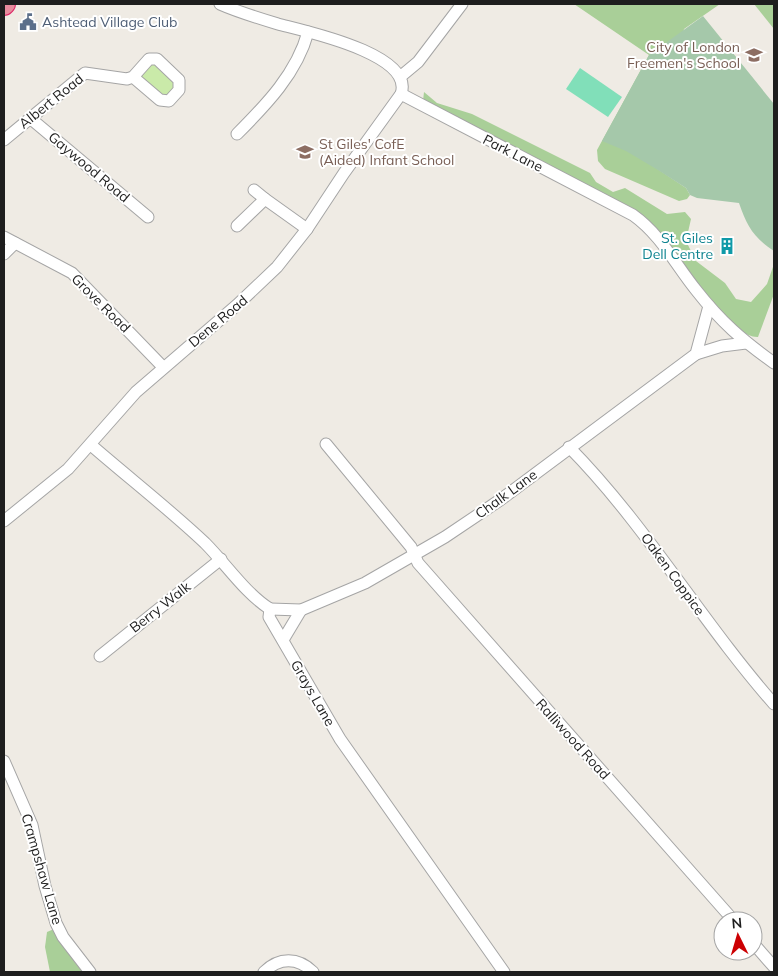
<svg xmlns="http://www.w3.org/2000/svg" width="778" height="976" viewBox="0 0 778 976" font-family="Mulish,sans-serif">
  <rect width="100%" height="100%" fill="#efebe4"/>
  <path fill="#caeaa9" d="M149 63H156L175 82V90L168 97 160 96 139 76Z"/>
  <g fill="#a9cf98">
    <path d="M574 4H720L684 29 653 166 686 188 690 195 687 199 679 201 605 169 598 161 597 150 649 55Z"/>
    <path d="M754 4H774V29Z"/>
    <path d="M424 92 437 103 472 114 590 173 596 182 613 192 625 188 667 214 685 212 691 219 686 241 696 261 725 283 736 299 751 302 767 284 774 264V294L758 337C729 339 669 245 649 222 643 215 632 209 624 204L423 101Z"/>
    <path d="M54 929 82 972H50L45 947 47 932Z"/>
  </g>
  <path fill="#a5c8aa" d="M703 16 774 104V251C753 237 747 226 739 203L697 198 690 195 686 188 658 170 626 151 602 141 649 55Z"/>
  <path fill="#81dfb9" d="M580 68 622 97 608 117 566 89Z"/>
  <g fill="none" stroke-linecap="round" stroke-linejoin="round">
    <g stroke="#a5a5a5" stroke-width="13">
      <g id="street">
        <path d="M400 77 418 62 462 4"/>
        <path d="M401 94 633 215C661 235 675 264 696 290 721 322 742 340 774 363"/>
        <path d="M30 118 148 217"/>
        <path d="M237 134C266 105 297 73 308 32"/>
        <path d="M4 140 85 73 127 79 133 77 149 59H157L179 80V90L169 101 160 100 133 77"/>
        <path d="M254 190 265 199"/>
        <path d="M237 226 265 199 307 229"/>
        <path d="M4 237 72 273 163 367"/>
        <path d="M4 254 15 243"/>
        <path d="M696 354 722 346 746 343"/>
        <path d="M326 444 411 547 418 563 734 921"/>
        <path d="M91 445C129 478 169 509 205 543 226 564 245 593 270 609"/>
        <path d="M569 447C646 525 701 621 774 704"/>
        <path d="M4 521 68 469 136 392 237 305 277 267 307 229 344 173 401 94C415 54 304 31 278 24 258 18 238 12 220 4"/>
        <path d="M270 609 301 610 365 583 445 537 500 500 696 354 709 306"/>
        <path d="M270 609 269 617 340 739 504 972"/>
        <path d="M283 640 301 610"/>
        <path d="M100 656 221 559"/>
        <path d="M4 761 32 825 45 886 56 923 63 937 90 972"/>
        <path d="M753 943 774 967"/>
        <path d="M264 972C279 957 298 957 313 972"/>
      </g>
    </g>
    <g stroke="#dc2264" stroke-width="22">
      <path id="highway" d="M4 5 5 4"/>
    </g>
    <use href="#street" stroke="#fff" stroke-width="11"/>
    <use href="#highway" stroke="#e78b9d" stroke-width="20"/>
  </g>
  <defs>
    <g id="civic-bare" transform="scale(1.35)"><path d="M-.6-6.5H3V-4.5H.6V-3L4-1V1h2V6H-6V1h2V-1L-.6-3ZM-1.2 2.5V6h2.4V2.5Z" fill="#5c6f8a" stroke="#fff" stroke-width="2.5" paint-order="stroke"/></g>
    <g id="school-bare" transform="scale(1.35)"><path d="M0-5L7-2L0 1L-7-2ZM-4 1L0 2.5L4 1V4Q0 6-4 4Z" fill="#8d6e63" stroke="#fff" stroke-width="2.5" paint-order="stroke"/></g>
    <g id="building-bare" transform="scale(1.35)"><path d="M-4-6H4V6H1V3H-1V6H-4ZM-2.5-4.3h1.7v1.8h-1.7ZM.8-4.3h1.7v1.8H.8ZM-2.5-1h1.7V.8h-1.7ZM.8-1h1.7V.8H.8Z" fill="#0f9aa8" stroke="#fff" stroke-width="2.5" paint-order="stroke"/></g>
  </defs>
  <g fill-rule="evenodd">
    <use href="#civic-bare" x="28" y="22"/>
    <use href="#school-bare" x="754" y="55"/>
    <use href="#school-bare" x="305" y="152"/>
    <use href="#building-bare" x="727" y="246"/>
  </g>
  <g text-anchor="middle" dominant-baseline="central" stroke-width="4" stroke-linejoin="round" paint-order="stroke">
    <g font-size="14" fill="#4e5e75" stroke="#fff" text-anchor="start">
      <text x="42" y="22">Ashtead Village Club</text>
    </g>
    <g font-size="14" fill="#785e54" stroke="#fff" text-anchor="end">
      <text x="740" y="47">City of London<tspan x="740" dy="16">Freemen's School</tspan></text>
      <text x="319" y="144" text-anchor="start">St Giles' CofE<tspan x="319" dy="16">(Aided) Infant School</tspan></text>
    </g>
    <g font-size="14" fill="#1e1e1e" stroke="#fff">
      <text transform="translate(51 101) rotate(-39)">Albert Road</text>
      <text transform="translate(513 153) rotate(27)">Park Lane</text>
      <text transform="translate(89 167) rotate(40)">Gaywood Road</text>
      <text transform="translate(101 303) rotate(45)">Grove Road</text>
      <text transform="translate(218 321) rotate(-40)">Dene Road</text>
      <text transform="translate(506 494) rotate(-36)">Chalk Lane</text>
      <text transform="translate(673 574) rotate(54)">Oaken Coppice</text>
      <text transform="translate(160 607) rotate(-38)">Berry Walk</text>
      <text transform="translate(313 693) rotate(60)">Grays Lane</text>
      <text transform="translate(573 739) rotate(48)">Ralliwood Road</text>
      <text transform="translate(42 869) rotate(74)">Crampshaw Lane</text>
    </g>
    <g font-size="14" fill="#0d838f" stroke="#fff" text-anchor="end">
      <text x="713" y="238">St. Giles<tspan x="713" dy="16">Dell Centre</tspan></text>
    </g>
  </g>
  <rect width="778" height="976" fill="none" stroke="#1e1e1e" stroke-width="10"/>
  <g transform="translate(738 936) rotate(355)"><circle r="24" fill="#ffffff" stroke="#a5a5a5"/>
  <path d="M0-4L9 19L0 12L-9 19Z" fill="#cc0003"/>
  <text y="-8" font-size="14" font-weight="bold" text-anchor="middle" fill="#1e1e1e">N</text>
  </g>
</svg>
